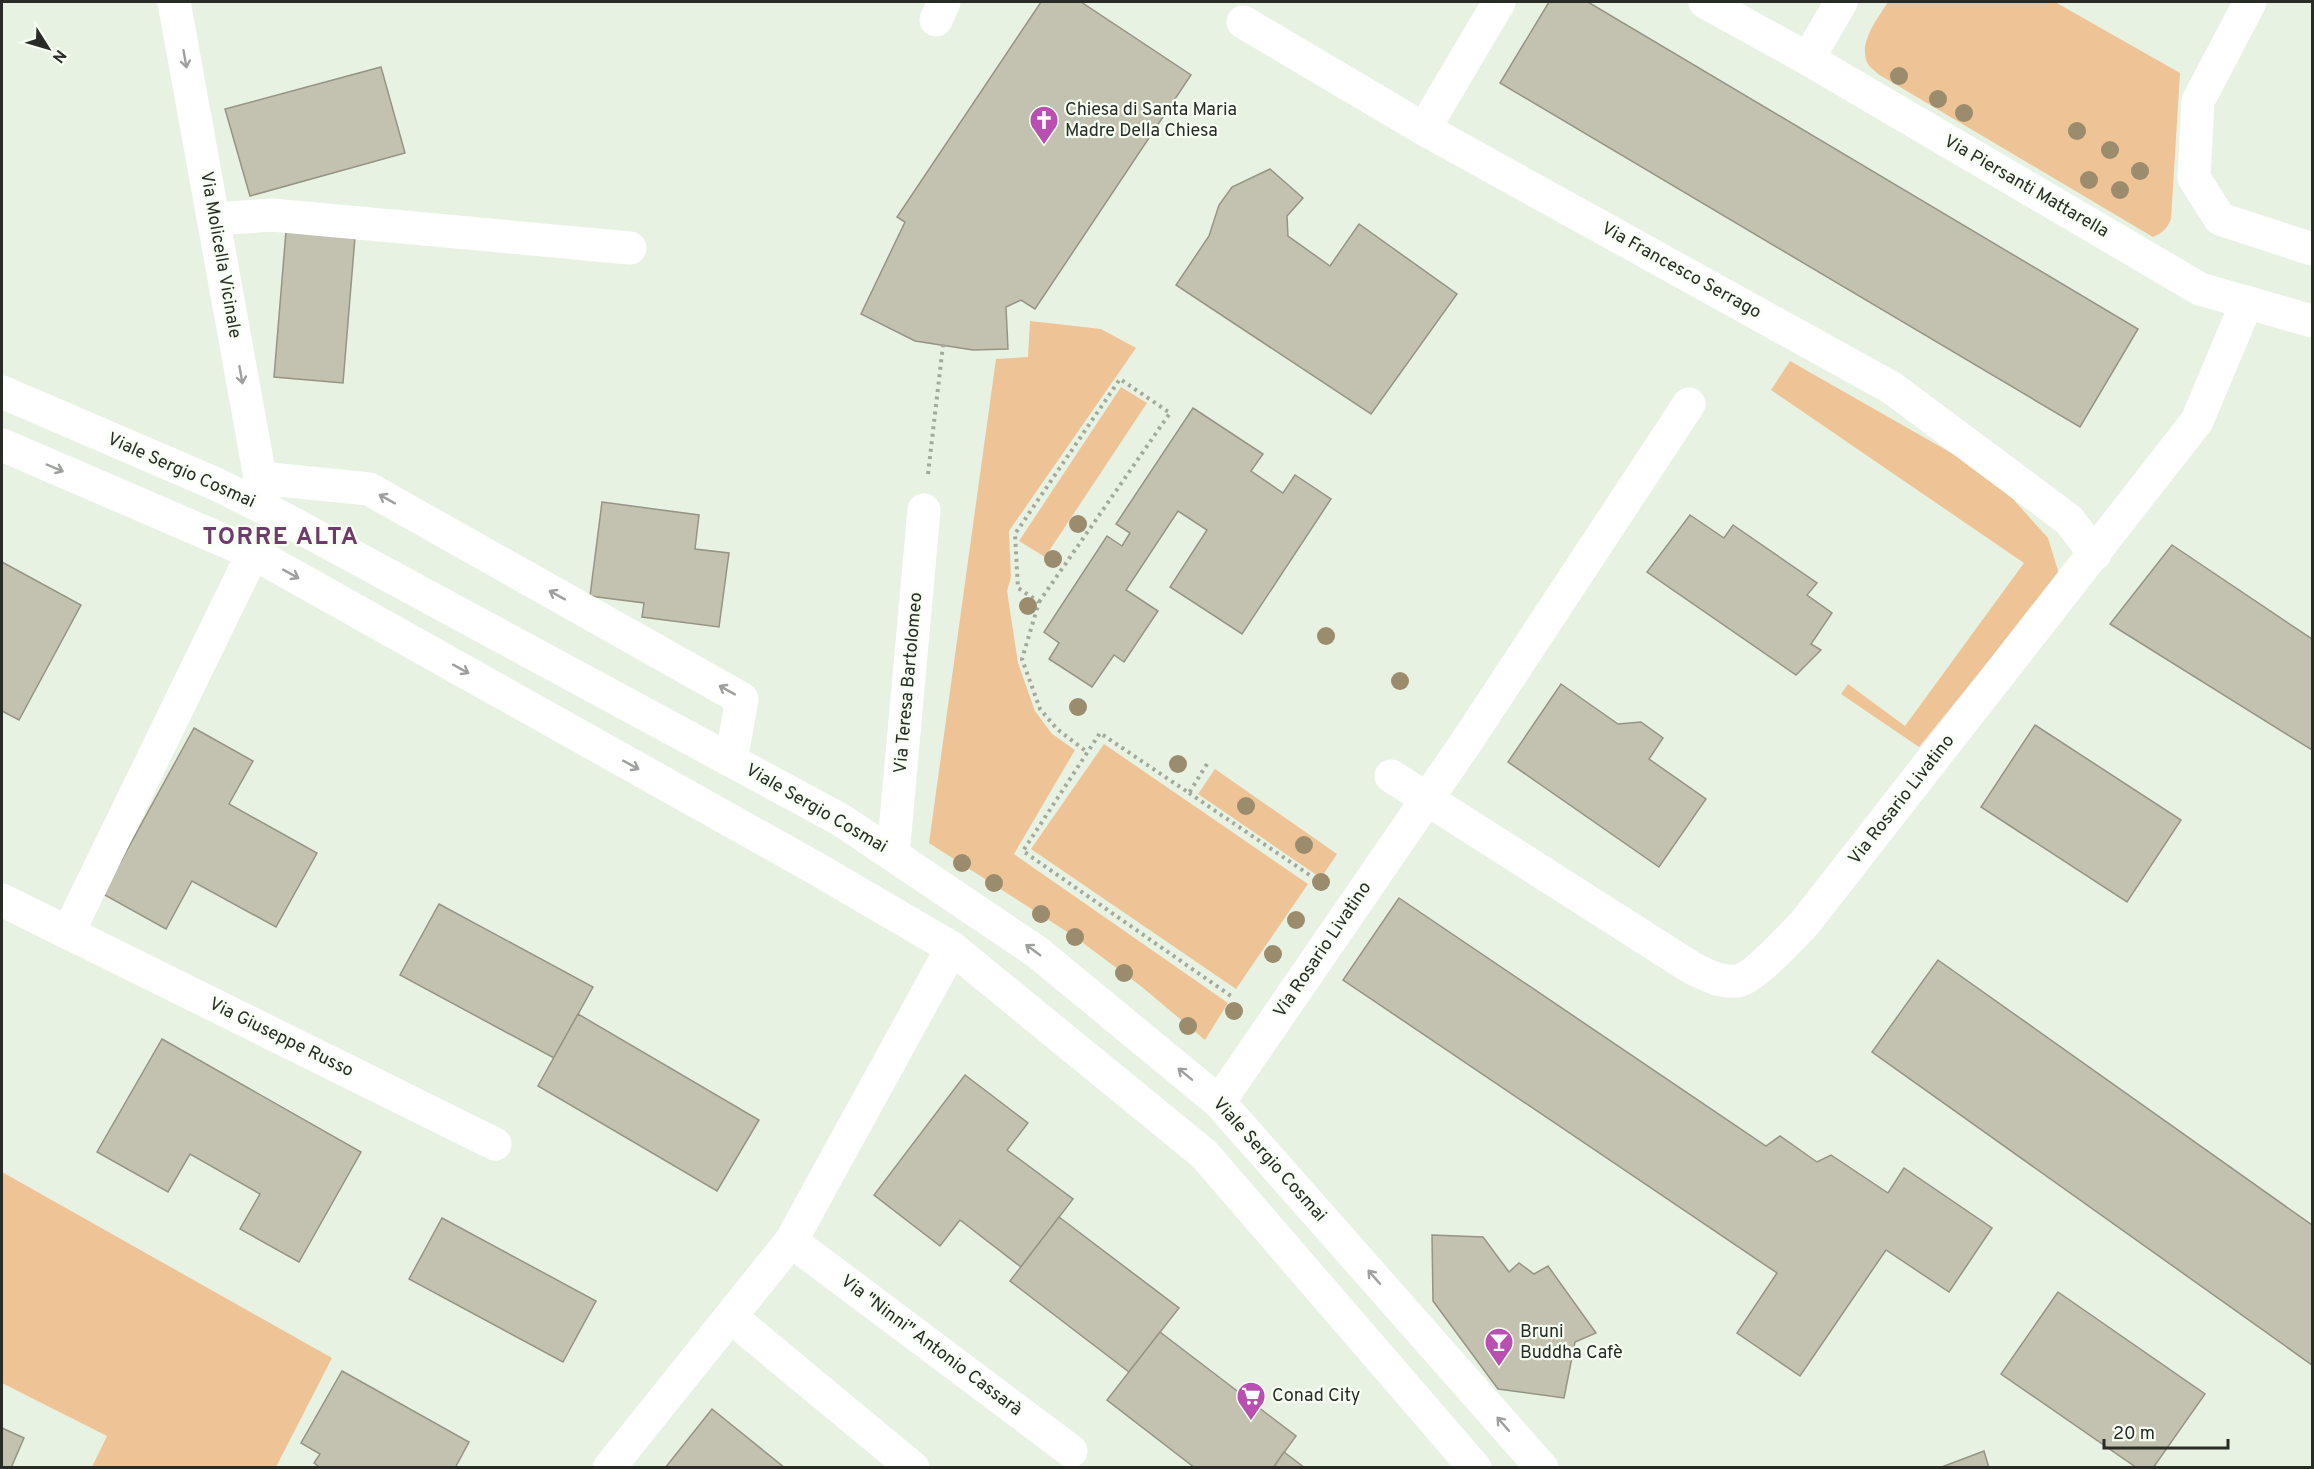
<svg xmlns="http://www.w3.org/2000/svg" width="2314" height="1469" viewBox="0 0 2314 1469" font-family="Overpass,sans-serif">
  <rect width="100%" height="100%" fill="#e8f2e3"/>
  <g fill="#eec396">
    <path d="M1888 2H2055L2180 73 2171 219C2167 229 2162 233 2153 237L1878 74C1875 71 1870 67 1868 64 1857 44 1878 18 1888 2Z"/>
    <path d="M1030 321 1101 329 1136 348 1009 531 1011 577 1007 591 1018 663 1035 711 1052 734 1075 750 1014 854 1228 1003 1205 1040 1142 987 1075 937 929 843 996 359 1028 357Z"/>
    <path d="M1790 361 1969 463 2012 498 2048 538 2059 574 1919 747 1841 694 1848 684 1905 726 2024 563 1771 390Z"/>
    <path d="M1121 387 1147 403 1045 557 1019 541Z"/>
    <path d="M1104 744 1308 884 1236 989 1031 849Z"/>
    <path d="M1215 769 1337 854 1321 878 1198 794Z"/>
    <path d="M2 1172 332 1358 276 1467H92L107 1436 2 1383Z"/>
  </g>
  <g fill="#c3c1b0" stroke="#969484" stroke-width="1.5">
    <path d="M1041 2H1081L1191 75 1035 309 1021 300 1006 307 1008 349 973 350 915 341 861 314 905 222 897 217Z"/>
    <path d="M1549 2H1588L2138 329 2080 427 1500 83Z"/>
    <path d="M381 67 405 153 250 196 225 109Z"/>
    <path d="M1270 169 1303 198 1287 216 1288 236 1330 266 1359 224 1457 294 1371 414 1176 285 1209 236 1219 205 1232 187Z"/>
    <path d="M286 231 355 237 343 383 274 377Z"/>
    <path d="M1193 408 1263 454 1251 471 1283 493 1295 475 1331 499 1242 634 1170 587 1207 530 1178 511 1126 590 1158 611 1124 662 1114 655 1092 687 1049 659 1059 643 1044 632 1107 536 1122 546 1130 533 1116 524Z"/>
    <path d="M602 502 699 515 695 549 729 553 719 627 642 617 644 603 590 596Z"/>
    <path d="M1690 515 1724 538 1733 525 1817 583 1807 595 1832 613 1811 644 1821 650 1796 675 1647 572Z"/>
    <path d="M2172 545 2312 639V750L2110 624Z"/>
    <path d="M2 562 81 605 19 720 2 711Z"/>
    <path d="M1561 684 1618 724 1641 722 1663 738 1649 759 1706 799 1659 867 1508 762Z"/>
    <path d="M2035 725 2181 820 2127 902 1981 807Z"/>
    <path d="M194 728 253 761 229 804 317 853 276 927 192 881 166 929 103 894Z"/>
    <path d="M1399 898 1766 1146 1780 1136 1817 1162 1831 1155 1888 1193 1904 1168 1992 1228 1949 1292 1886 1250 1800 1376 1737 1333 1777 1273 1343 980Z"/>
    <path d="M439 904 593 987 554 1058 400 975Z"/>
    <path d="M1938 960 2312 1225V1365L1872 1052Z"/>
    <path d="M578 1014 759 1120 717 1191 538 1086Z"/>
    <path d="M162 1039 361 1152 299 1262 240 1229 260 1194 190 1154 168 1192 97 1152Z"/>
    <path d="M965 1075 1028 1123 1007 1150 1073 1199 1021 1267 960 1220 940 1246 874 1195Z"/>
    <path d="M1059 1217 1179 1308 1129 1372 1010 1281Z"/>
    <path d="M442 1218 596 1301 563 1362 409 1279Z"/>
    <path d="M1432 1235 1483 1237 1509 1272 1519 1263 1534 1274 1548 1266 1596 1333 1575 1342 1564 1398 1498 1389 1433 1301Z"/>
    <path d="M2058 1292 2205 1394 2153 1468H2137L2001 1374Z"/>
    <path d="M1160 1332 1296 1436 1273 1468H1195L1107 1400Z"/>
    <path d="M342 1371 469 1442 455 1468H321L314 1463 320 1454 301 1443Z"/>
    <path d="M712 1409 785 1468H665Z"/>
    <path d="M2 1428 24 1438 11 1468H2Z"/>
    <path d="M1984 1451 1989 1468H1939Z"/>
    <path d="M1284 1452 1305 1468H1273Z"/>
  </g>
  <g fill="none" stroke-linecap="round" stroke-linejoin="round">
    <g stroke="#a2a99e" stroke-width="4" stroke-dasharray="3 4.5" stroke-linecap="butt">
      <path d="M928 474 943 345"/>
      <path d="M1039 602 1170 413 1120 379 1015 534 1018 588 1039 602 1022 659 1040 709 1057 729 1087 752"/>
      <path d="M1207 764 1189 793 1100 733 1023 851 1231 996"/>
      <path d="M1189 793 1311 876"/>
    </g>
    <g stroke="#fff" stroke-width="33">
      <path d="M174 2 264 499"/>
      <path d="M1705 2 1808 59 2200 289 2312 321"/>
      <path d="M2250 2 2198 101 2194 178 2220 219 2312 249"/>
      <path d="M936 20 944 2"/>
      <path d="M1243 22 1424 129 1892 388 2069 520 2095 554"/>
      <path d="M1808 59 1841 2"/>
      <path d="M1424 129 1499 2"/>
      <path d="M214 219 272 215 630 248"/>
      <path d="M2 392 216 484 266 509 841 820 1037 952 1219 1102 1542 1468"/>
      <path d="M2 445 253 553 817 869 952 948 1204 1154 1475 1468"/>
      <path d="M260 478 369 489 742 699 731 760"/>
      <path d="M1391 776 1692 968C1707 975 1720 983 1737 981 1753 979 1791 937 1804 924L2197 421 2247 302"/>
      <path d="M893 855 924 510"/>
      <path d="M2 900 495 1144"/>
      <path d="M68 933 253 553"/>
      <path d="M1219 1102 1467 741 1689 404"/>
      <path d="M791 1241 1071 1451"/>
      <path d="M731 1317 913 1468"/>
      <path d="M609 1468 791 1241 952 948"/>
    </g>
  </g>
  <g fill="#9a8c6d">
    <circle cx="1899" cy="76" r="9"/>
    <circle cx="1938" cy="99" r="9"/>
    <circle cx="1964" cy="113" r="9"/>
    <circle cx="2077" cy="131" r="9"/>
    <circle cx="2110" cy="150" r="9"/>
    <circle cx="2140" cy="171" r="9"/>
    <circle cx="2089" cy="180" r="9"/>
    <circle cx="2120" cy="190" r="9"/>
    <circle cx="1078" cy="524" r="9"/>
    <circle cx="1053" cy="559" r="9"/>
    <circle cx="1028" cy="606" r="9"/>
    <circle cx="1326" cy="636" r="9"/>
    <circle cx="1400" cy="681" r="9"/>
    <circle cx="1078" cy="707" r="9"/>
    <circle cx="1178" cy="764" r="9"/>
    <circle cx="1246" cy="806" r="9"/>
    <circle cx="1304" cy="845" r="9"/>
    <circle cx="962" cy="863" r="9"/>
    <circle cx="1321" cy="882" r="9"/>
    <circle cx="994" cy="883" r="9"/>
    <circle cx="1041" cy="914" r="9"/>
    <circle cx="1296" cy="920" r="9"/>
    <circle cx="1075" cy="937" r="9"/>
    <circle cx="1273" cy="954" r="9"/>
    <circle cx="1124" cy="973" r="9"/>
    <circle cx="1234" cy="1011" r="9"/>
    <circle cx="1188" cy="1026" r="9"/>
  </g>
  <defs><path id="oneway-shaft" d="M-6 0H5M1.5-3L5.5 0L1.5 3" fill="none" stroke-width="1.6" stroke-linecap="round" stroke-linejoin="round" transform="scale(1.5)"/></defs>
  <g stroke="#9ea09d">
    <use href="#oneway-shaft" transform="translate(185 59) rotate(80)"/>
    <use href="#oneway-shaft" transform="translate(241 375) rotate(80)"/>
    <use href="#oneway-shaft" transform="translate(55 468) rotate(23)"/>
    <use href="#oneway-shaft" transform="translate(387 499) rotate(-151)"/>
    <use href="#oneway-shaft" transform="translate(291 574) rotate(29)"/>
    <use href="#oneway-shaft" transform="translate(557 595) rotate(-151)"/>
    <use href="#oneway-shaft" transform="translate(461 669) rotate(29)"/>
    <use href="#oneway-shaft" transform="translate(727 690) rotate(-151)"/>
    <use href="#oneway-shaft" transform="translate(631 765) rotate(29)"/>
    <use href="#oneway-shaft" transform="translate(1033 950) rotate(-144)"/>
    <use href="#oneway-shaft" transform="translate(1185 1074) rotate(-141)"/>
    <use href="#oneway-shaft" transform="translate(1374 1277) rotate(-131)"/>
    <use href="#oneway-shaft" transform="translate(1503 1424) rotate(-131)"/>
  </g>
  <defs>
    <g id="church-pin" transform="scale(1.5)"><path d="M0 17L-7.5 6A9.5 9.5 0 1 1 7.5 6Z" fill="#b94fb1" stroke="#f7fff3"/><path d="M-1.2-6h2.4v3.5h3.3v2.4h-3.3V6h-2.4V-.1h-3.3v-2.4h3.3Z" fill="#fff"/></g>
    <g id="bar-pin" transform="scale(1.5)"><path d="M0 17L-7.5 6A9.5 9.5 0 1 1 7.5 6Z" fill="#b94fb1" stroke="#f7fff3"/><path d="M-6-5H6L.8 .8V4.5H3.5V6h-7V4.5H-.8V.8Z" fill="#fff"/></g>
    <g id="supermarket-pin" transform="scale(1.5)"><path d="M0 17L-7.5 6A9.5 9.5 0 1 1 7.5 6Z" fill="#b94fb1" stroke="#f7fff3"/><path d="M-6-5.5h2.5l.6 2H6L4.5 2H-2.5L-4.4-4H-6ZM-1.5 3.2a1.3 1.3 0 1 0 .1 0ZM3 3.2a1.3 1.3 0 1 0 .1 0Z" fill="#fff"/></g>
  </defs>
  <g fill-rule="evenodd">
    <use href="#church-pin" x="1044" y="120"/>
    <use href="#bar-pin" x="1499" y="1342"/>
    <use href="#supermarket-pin" x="1251" y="1396"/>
  </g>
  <g text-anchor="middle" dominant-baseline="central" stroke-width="4.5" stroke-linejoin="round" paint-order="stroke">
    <g font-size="18" fill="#282b26" stroke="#f7fff3" text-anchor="start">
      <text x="1065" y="110">Chiesa di Santa Maria<tspan x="1065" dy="21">Madre Della Chiesa</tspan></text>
      <text x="1520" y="1332">Bruni<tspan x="1520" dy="21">Buddha Cafè</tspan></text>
      <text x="1272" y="1396">Conad City</text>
    </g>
    <g font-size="18" fill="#282b26" stroke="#f7fff3">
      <text transform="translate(2026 187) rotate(30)">Via Piersanti Mattarella</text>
      <text transform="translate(220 255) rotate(80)">Via Molicella Vicinale</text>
      <text transform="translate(1681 271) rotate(29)">Via Francesco Serrago</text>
      <text transform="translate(181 471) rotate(24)">Viale Sergio Cosmai</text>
      <text transform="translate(909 683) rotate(-85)">Via Teresa Bartolomeo</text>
      <text transform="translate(1902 800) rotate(-52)">Via Rosario Livatino</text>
      <text transform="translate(816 809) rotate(30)">Viale Sergio Cosmai</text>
      <text transform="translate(1323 950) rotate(-56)">Via Rosario Livatino</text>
      <text transform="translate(281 1038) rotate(26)">Via Giuseppe Russo</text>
      <text transform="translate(1269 1160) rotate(48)">Viale Sergio Cosmai</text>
      <text transform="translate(931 1346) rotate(37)">Via "Ninni" Antonio Cassarà</text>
    </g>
    <g font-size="24" font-weight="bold" letter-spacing="1.5" fill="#703b6c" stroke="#f7fff3">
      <text x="281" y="538">TORRE ALTA</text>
    </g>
  </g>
  <rect width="2314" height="1469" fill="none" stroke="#282b26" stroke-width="6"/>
  <g transform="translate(48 48) rotate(127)" stroke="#f7fff3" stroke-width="4.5" paint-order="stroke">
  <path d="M0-4.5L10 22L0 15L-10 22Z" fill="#282b26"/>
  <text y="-9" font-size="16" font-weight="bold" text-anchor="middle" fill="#282b26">N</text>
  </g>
  <path d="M2104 1439v9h124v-9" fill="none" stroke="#282b26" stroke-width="3"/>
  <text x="2113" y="1439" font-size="18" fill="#282b26" stroke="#f7fff3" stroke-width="4.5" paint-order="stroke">20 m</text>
</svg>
